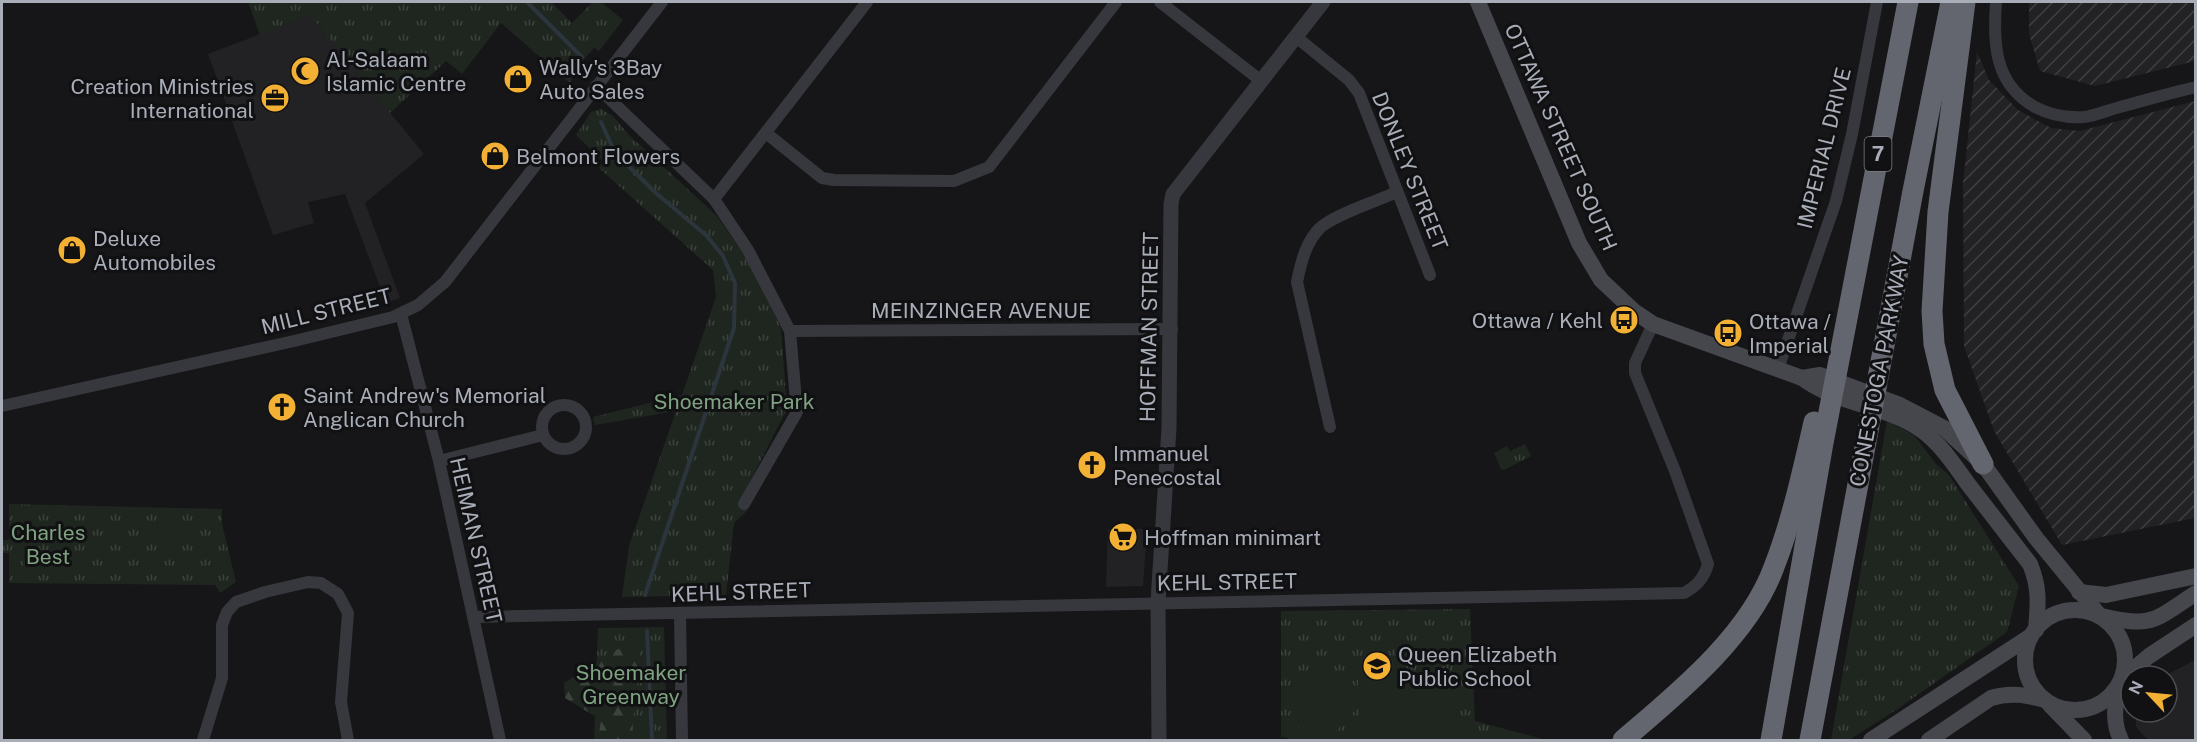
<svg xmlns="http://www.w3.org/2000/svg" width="2197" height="742" viewBox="0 0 2197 742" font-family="'Public Sans',sans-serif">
  <defs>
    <pattern id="industrial-furrows" width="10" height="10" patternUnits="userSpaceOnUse" patternTransform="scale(1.5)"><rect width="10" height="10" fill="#222225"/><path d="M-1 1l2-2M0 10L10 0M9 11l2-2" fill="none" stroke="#3f3f43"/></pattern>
    <pattern id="grass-tufts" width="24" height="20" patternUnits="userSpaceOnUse" patternTransform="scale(1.5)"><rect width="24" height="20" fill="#1e261f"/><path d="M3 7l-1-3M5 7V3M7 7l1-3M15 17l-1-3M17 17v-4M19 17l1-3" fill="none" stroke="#3c433d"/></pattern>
    <pattern id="forest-firs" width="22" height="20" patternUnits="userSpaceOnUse" patternTransform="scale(1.5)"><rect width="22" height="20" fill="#1e261f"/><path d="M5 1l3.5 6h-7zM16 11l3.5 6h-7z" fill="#3c433d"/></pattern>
  </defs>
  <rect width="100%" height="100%" fill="#161618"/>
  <g fill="#222225">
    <path d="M310 15 424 154 365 203 400 298 386 303 345 194 308 202 314 223 273 235 208 54Z"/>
    <path d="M1108 529H1147L1143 586 1106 587Z"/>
    <path d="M2195 660V740H2148L2136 727V712H2167V676H2164Z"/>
  </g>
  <g fill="url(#industrial-furrows)">
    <path d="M2029 2H2195V61L2095 86 2040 71 2029 34Z"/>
    <path d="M1977 52 1989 80 2018 110 2051 128 2080 131 2195 101V518L2062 545 1994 431 1964 346 1963 183Z"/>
  </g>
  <g fill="url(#grass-tufts)">
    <path d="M248 2H551L572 23 593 2H601L623 20 599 51 594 48 579 65 570 83 501 23 462 74 446 61 390 113 310 15 260 35Z"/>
    <path d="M601 109 613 116 630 136 717 216 749 262 781 328 787 409 741 499 748 510 734 523 726 595 622 597 629 546 676 411 595 425 593 417 682 395 716 297 713 270 599 168 603 161 576 135 591 112Z"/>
    <path d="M1887 421 1914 435 1936 464 1949 475 2019 586 2007 632 1896 710 1849 740H1831Z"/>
    <path d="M1525 444 1531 456 1504 470 1501 469 1494 453 1507 446 1510 451Z"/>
    <path d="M9 504 222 509V524L236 582 220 593 215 585 9 583V553H2V540H9Z"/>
    <path d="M1470 609 1475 721 1547 740H1288V738L1281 737V611Z"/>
    <path d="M664 627 667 740H594L598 628Z"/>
  </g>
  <path fill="url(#forest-firs)" d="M638 643 642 664 635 695 632 740H598L601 720 565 698 564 683 613 651Z"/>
  <g fill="#1e261f">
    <path d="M158 521 184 522 183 539 157 537Z"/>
    <path d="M1351 673 1355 710 1334 733 1299 735 1298 683 1305 676Z"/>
    <path d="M1407 677V682L1452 679 1459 688 1454 740H1359L1358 678Z"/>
  </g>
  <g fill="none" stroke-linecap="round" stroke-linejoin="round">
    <g stroke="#2c353c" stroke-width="4">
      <path d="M527 2 582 57"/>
      <path d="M601 122 615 153 657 194 707 236 723 256 735 283 734 328 645 595"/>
      <path d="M647 631 652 740"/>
    </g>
    <g stroke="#37383d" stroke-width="12">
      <path d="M1160 2 1260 80"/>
      <path d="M1996 2C1993 43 1994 84 2035 107 2050 115 2067 118 2084 117 2095 116 2108 110 2120 107 2145 100 2170 93 2196 87"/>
      <path d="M1295 36 1349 80 1359 93 1430 275"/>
      <path d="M596 86 714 199 748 250 790 331 797 412 744 504"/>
      <path d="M766 133 822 178 834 180 954 181 989 167 1116 2"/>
      <path d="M714 199 867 2"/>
      <path d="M401 314 439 461 500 740"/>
      <path d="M790 331 1172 329"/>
      <path d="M1778 369 1836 201 1852 134 1877 2"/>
      <circle cx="564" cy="427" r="22"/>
      <path d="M2 406 294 341 393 317 418 305 445 282 662 2"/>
      <path d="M1330 427 1297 282C1301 262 1306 241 1321 227 1336 214 1377 201 1397 192"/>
      <path d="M439 461 543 435"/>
      <path d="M680 614 682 740"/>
      <path d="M473 617 1684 593C1697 586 1704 578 1708 564L1675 471 1635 373V363L1653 324"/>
      <path d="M203 740 222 678V625L227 612 236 602 265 592 308 582 321 583 338 594 348 613 341 702 348 740"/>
    </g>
    <path stroke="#37383d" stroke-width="15" d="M1159 740 1158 602 1169 428 1171 204 1173 194 1323 2"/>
    <g stroke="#45474d" stroke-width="16">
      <path d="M1478 2 1579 243 1601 280 1635 312 1653 324 1802 378C1836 404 1884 405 1920 429 1940 443 1954 464 1968 484 1989 511 2009 537 2030 564 2040 588 2038 604 2036 630"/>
      <path d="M1802 378 1820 375 1900 405 1944 428 1983 464 2036 538 2100 616"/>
      <path d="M2079 592 2106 595 2196 576"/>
      <circle cx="2075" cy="660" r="50"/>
      <path d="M2101 616C2153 628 2153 621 2196 593"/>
      <path d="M2122 679 2149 656 2196 625"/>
      <path d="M2119 686C2115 705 2112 722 2121 740"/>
      <path d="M2050 705 2084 740"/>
      <path d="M1871 740 2031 636"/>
      <path d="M1929 740 1991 698C2010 692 2026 695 2045 700"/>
    </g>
    <g stroke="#63666e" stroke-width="21">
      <path d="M1965 2 1938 212 1932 311 1934 344 1945 390 1983 464"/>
      <path d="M1623 740C1677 694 1749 636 1774 567 1792 521 1803 470 1814 422"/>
      <path d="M1771 740 1823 443 1908 2"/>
      <path d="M1810 740 1913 191 1951 2"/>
    </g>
  </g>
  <defs>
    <g id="mosque-disc" transform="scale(1.5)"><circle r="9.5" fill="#f2b134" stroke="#111113"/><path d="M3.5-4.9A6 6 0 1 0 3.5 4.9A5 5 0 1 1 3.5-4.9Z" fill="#111"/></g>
    <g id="shop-disc" transform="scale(1.5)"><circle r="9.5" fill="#f2b134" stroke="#111113"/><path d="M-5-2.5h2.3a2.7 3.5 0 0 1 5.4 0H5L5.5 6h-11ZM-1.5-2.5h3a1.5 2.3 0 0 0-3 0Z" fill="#111"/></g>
    <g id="office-disc" transform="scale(1.5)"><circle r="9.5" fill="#f2b134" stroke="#111113"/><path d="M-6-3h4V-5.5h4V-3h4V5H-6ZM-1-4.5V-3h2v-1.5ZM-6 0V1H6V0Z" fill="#111"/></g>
    <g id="bus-disc" transform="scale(1.5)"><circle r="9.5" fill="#f2b134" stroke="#111113"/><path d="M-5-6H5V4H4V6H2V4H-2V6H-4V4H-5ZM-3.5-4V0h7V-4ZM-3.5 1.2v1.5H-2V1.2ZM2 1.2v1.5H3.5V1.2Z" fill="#111"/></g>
    <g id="church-disc" transform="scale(1.5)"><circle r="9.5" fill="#f2b134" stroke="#111113"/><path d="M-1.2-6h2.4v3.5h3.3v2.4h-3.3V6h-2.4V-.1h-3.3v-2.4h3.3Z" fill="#111"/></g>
    <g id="supermarket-disc" transform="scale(1.5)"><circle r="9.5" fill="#f2b134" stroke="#111113"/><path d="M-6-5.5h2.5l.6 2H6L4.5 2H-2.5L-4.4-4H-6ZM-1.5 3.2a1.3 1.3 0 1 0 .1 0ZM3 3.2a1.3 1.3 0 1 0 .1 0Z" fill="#111"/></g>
    <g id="school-disc" transform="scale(1.5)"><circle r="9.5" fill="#f2b134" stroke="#111113"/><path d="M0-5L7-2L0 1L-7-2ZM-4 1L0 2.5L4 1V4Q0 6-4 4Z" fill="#111"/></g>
  </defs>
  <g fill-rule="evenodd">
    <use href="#mosque-disc" x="305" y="71"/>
    <use href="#shop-disc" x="518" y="79"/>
    <use href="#office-disc" x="275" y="98"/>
    <use href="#shop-disc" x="495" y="156"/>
    <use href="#shop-disc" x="72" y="250"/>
    <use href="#bus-disc" x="1624" y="320"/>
    <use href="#bus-disc" x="1728" y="333"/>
    <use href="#church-disc" x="282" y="407"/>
    <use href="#church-disc" x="1092" y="465"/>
    <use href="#supermarket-disc" x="1123" y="537"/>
    <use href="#school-disc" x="1377" y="666"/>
  </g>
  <g text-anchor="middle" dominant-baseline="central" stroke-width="6" stroke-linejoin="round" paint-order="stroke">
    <rect fill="#111113" stroke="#7b7e86" stroke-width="1.5" x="1864.5" y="137" width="27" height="34" rx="4.5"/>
    <g font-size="20" font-weight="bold" fill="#a8adb8">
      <text x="1878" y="154">7</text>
    </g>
    <g font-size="21" fill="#a8adb8" stroke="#111113" text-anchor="start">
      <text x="326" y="59">Al-Salaam<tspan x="326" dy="24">Islamic Centre</tspan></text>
      <text x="539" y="67">Wally's 3Bay<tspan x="539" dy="24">Auto Sales</tspan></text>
      <text x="254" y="86" text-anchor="end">Creation Ministries<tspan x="254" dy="24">International</tspan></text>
      <text x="516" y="156">Belmont Flowers</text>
      <text x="93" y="238">Deluxe<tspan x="93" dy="24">Automobiles</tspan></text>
      <text x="1603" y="320" text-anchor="end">Ottawa / Kehl</text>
      <text x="1749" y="321">Ottawa /<tspan x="1749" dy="24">Imperial</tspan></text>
      <text x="303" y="395">Saint Andrew's Memorial<tspan x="303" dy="24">Anglican Church</tspan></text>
      <text x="1113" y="453">Immanuel<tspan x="1113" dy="24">Penecostal</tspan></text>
      <text x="1144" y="537">Hoffman minimart</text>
      <text x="1398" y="654">Queen Elizabeth<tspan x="1398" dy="24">Public School</tspan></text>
    </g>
    <g font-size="21" fill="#a8adb8" stroke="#111113">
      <text transform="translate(1561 137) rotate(66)">OTTAWA STREET SOUTH</text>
      <text transform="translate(1824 148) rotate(-76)">IMPERIAL DRIVE</text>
      <text transform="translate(1410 171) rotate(68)">DONLEY STREET</text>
      <text x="981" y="310">MEINZINGER AVENUE</text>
      <text transform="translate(326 311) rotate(-14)">MILL STREET</text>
      <text transform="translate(1149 327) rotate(-89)">HOFFMAN STREET</text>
      <text transform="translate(1879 371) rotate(-79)">CONESTOGA PARKWAY</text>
      <text transform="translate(476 540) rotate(77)">HEIMAN STREET</text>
      <text transform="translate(1227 582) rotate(-1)">KEHL STREET</text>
      <text transform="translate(741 592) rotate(-2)">KEHL STREET</text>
    </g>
    <g font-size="21" fill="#7fa381" stroke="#111113">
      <text x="734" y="401">Shoemaker Park</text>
      <text x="48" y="532">Charles<tspan x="48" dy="24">Best</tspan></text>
      <text x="631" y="672">Shoemaker<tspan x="631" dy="24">Greenway</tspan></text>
    </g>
  </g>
  <rect width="2197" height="742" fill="none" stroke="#a8adb8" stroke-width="6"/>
  <g transform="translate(2149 694) rotate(296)"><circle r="28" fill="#111113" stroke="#4d4f55" stroke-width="1.5"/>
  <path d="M0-4.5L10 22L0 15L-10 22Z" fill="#f2b134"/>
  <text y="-9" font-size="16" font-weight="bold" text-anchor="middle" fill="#a8adb8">N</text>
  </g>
</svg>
